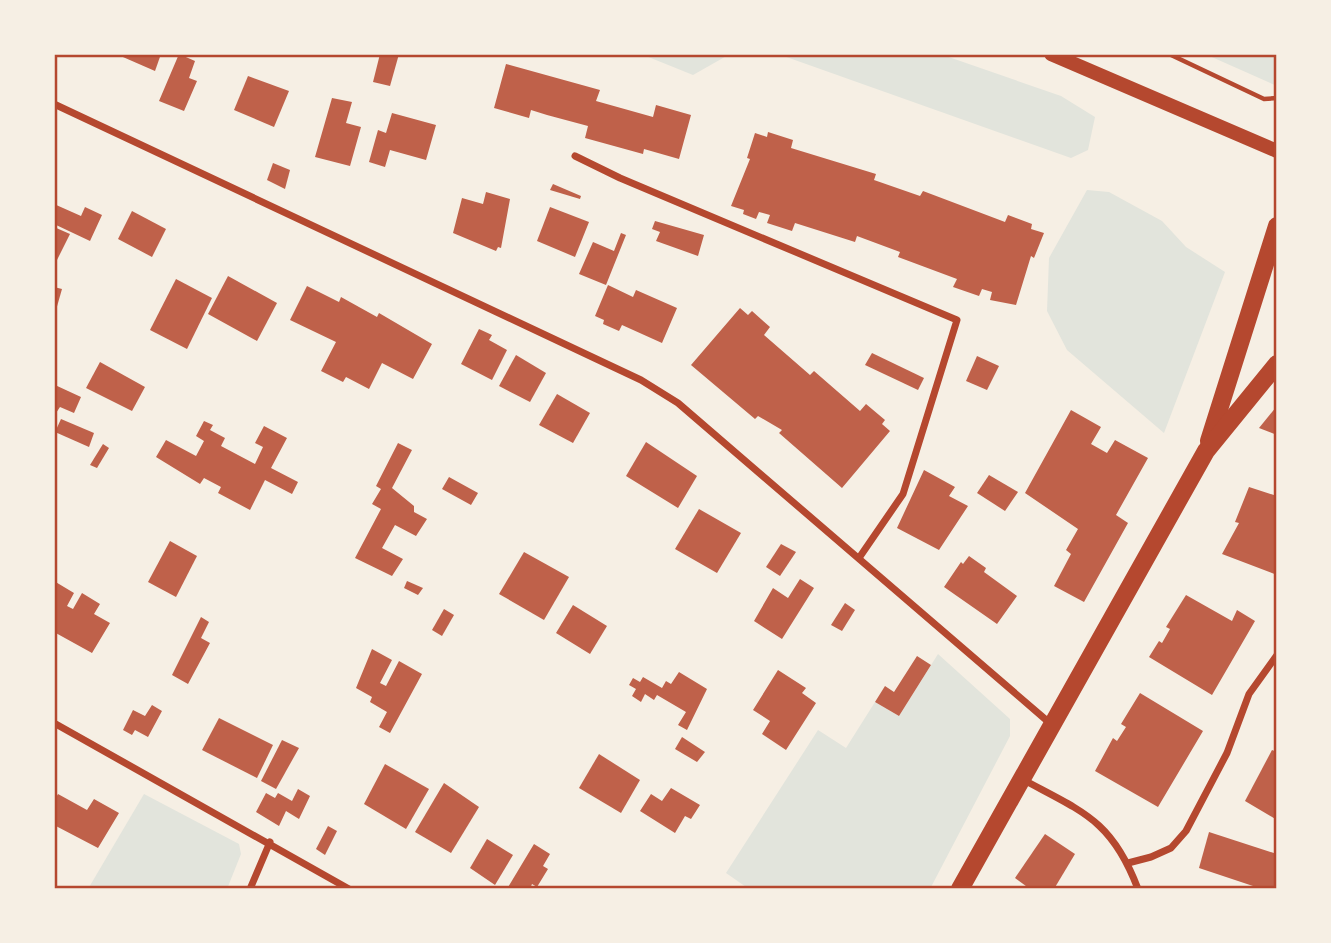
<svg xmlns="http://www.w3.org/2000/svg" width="1331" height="943" viewBox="0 0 1331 943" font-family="Poppins,sans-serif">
  <rect width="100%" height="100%" fill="#f6efe4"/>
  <g fill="#e2e4dc">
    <path d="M641 54H730L693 75Z"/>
    <path d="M778 54H940L1061 96 1095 117 1088 150 1071 158Z"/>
    <path d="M1205 54H1277V86Z"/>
    <path d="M1087 190 1109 192 1162 221 1186 247 1225 272 1164 433 1067 350 1047 311 1049 258Z"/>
    <path d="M938 654 1010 719V736L930 889H749L726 873 818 730 846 748 875 702 899 716Z"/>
    <path d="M144 794 239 844 241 854 227 889H88Z"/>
  </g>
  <g fill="#bf614a">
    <path d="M116 54H161L155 71Z"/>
    <path d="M179 54 195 61 189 78 197 81 184 111 159 101Z"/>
    <path d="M380 54H399L390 86 373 82Z"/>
    <path d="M506 64 600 90 596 101 653 117 656 105 691 115 679 159 644 149 643 154 585 138 588 126 547 115 531 110 529 118 494 108Z"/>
    <path d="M248 76 289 91 274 127 234 110Z"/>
    <path d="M332 98 352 102 346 123 361 127 350 166 315 157Z"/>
    <path d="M392 113 436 125 426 160 390 150 385 167 369 162 378 130 386 133Z"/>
    <path d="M768 132 793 140 791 148 876 174 874 180 920 196 923 191 1005 222 1008 215 1032 224 1031 229 1044 233 1034 258 1031 256 1016 305 990 300 992 292 982 289 979 296 953 287 957 279 898 257 900 252 865 239 857 236 855 242 795 223 792 231 767 223 770 215 759 212 756 219 743 214 744 210 731 206 750 159 747 158 755 133 767 137Z"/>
    <path d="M273 163 290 170 285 189 267 180Z"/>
    <path d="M553 184 581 196 580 199 550 190Z"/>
    <path d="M486 192 510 199 501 248 498 247 496 251 453 233 462 198 483 204Z"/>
    <path d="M54 204 81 216 85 207 102 215 90 241 54 224Z"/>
    <path d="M550 207 589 222 575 257 537 241Z"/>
    <path d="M132 211 166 229 152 257 118 239Z"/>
    <path d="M655 221 704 235 698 256 656 241 660 232 652 229Z"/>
    <path d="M54 227 70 234 57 260 54 259Z"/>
    <path d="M621 233 626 235 606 285 579 274 593 242 614 251Z"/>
    <path d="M228 276 277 303 257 341 208 314Z"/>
    <path d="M176 279 212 298 187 349 150 330Z"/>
    <path d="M608 285 633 297 636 290 677 308 662 343 622 325 619 331 603 324 604 320 595 316Z"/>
    <path d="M307 286 339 302 341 297 377 317 379 313 432 344 413 379 382 363 369 389 346 377 343 382 321 371 336 342 290 320Z"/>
    <path d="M54 287 62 289 54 317Z"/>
    <path d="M740 308 748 315 752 311 770 327 764 335 810 375 814 371 860 411 866 404 885 420 882 424 890 431 842 488 779 433 782 430 758 416 755 419 691 365Z"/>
    <path d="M479 329 492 335 489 340 507 350 492 380 461 364Z"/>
    <path d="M872 353 924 378 918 390 865 365Z"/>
    <path d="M516 355 546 373 530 402 499 386Z"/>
    <path d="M977 356 999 366 987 390 966 381Z"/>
    <path d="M100 362 145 387 132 411 86 388Z"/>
    <path d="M55 385 81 397 74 413 60 407 54 416Z"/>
    <path d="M557 394 590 413 573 443 539 425Z"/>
    <path d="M1277 406V435L1259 428Z"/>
    <path d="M1071 410 1101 427 1091 444 1107 453 1115 440 1148 458 1116 515 1128 523 1084 602 1054 586 1071 554 1066 550 1078 529 1025 493Z"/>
    <path d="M61 419 94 433 89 447 55 432Z"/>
    <path d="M204 421 213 425 210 430 225 438 221 446 255 464 263 447 255 443 264 426 287 438 271 468 298 482 292 494 265 480 250 510 218 493 221 487 204 478 200 484 156 457 166 440 196 456 204 441 196 436Z"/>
    <path d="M646 442 697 476 678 508 626 476Z"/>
    <path d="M398 443 412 450 392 488 414 506V512L427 519 416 536 395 525 382 548 403 559 392 576 355 558 381 509 372 504 381 489 376 486Z"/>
    <path d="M103 444 109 448 97 468 90 465Z"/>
    <path d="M924 470 955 487 949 496 968 506 939 550 897 528Z"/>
    <path d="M989 475 1018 492 1005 511 977 493Z"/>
    <path d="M449 477 478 493 471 505 442 489Z"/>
    <path d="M1249 487 1277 496V575L1222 554 1239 523 1235 522Z"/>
    <path d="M699 509 741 533 717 573 675 549Z"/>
    <path d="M170 541 197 556 176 597 148 582Z"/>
    <path d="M781 544 796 552 780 576 766 567Z"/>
    <path d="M524 552 569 577 544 620 499 594Z"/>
    <path d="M969 556 986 568 984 572 1017 596 997 624 944 587 961 562 963 564Z"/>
    <path d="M800 579 814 588 782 639 754 621 773 588 788 598Z"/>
    <path d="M54 581 74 593 67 606 73 609 82 593 100 604 94 614 110 623 92 653 54 632Z"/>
    <path d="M407 581 423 588 418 595 404 588Z"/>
    <path d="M1186 595 1232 621 1237 610 1255 621 1212 695 1149 657 1159 641 1162 643 1170 629 1166 627Z"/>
    <path d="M845 603 855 610 842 631 831 625Z"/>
    <path d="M573 605 607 626 590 654 556 633Z"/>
    <path d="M444 609 454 615 442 636 432 630Z"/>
    <path d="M201 617 209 622 201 638 210 643 188 684 172 675Z"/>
    <path d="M372 649 392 660 380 683 386 686 399 661 422 674 390 733 379 727 387 712 370 702 372 697 356 688Z"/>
    <path d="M917 656 931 665 899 716 875 702 885 686 894 692Z"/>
    <path d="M778 670 806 688 802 693 816 703 786 750 762 734 770 721 753 710Z"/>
    <path d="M679 672 707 689 687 730 678 725 686 712 657 695 654 700 645 694 641 702 632 696 636 689 629 685 633 678 640 682 643 677 662 688 666 681 671 684Z"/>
    <path d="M1140 693 1203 731 1158 807 1095 771 1113 738 1117 741 1126 727 1121 724Z"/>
    <path d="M152 705 162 711 148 737 135 730 132 735 123 730 133 710 145 716Z"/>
    <path d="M219 718 273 745 257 778 202 750Z"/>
    <path d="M682 737 705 752 697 762 675 749Z"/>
    <path d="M282 740 299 748 276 789 261 781Z"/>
    <path d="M1272 750 1277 752V820L1245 801Z"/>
    <path d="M599 754 640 780 621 813 579 788Z"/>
    <path d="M385 764 429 789 406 829 364 804Z"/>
    <path d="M444 783 479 807 451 853 415 832Z"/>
    <path d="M671 788 700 805 691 819 685 816 675 833 640 811 651 794 662 801Z"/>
    <path d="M298 789 310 796 299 819 286 811 279 826 256 812 266 793 275 798 278 793 292 801Z"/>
    <path d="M58 794 87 810 94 799 119 813 98 848 54 825V801Z"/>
    <path d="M328 826 337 831 325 855 316 849Z"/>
    <path d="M1209 832 1277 854V889H1262L1199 868Z"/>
    <path d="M1045 834 1075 854 1054 889H1030L1015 878Z"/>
    <path d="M487 839 513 855 495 885 470 868Z"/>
    <path d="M534 844 550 854 543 866 548 869 537 887 532 884 530 889H507Z"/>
  </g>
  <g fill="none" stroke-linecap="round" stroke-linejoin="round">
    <path stroke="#b5482f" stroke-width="4.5" d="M1169 54 1264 99 1277 98"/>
    <g stroke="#b5482f" stroke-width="7">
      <path d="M54 104 641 380 678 403 1052 725"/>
      <path d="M575 156 620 178 957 320 903 494 859 558"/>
      <path d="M54 723 349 889"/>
      <path d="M1022 779C1083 812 1112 820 1138 889"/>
      <path d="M1128 863 1151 857 1171 848 1186 831 1227 753 1249 694 1277 655"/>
      <path d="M250 889 270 842"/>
    </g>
    <path stroke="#b5482f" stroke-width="14" d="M1051 54 1277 151"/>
    <g stroke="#b5482f" stroke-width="18">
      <path d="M1209 441 1277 226"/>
      <path d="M960 889 1206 451 1277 364"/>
    </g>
  </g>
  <rect width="1331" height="943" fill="none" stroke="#f6efe4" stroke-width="112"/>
  <rect x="56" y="56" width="1219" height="831" fill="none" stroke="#b5482f" stroke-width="2.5"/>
</svg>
